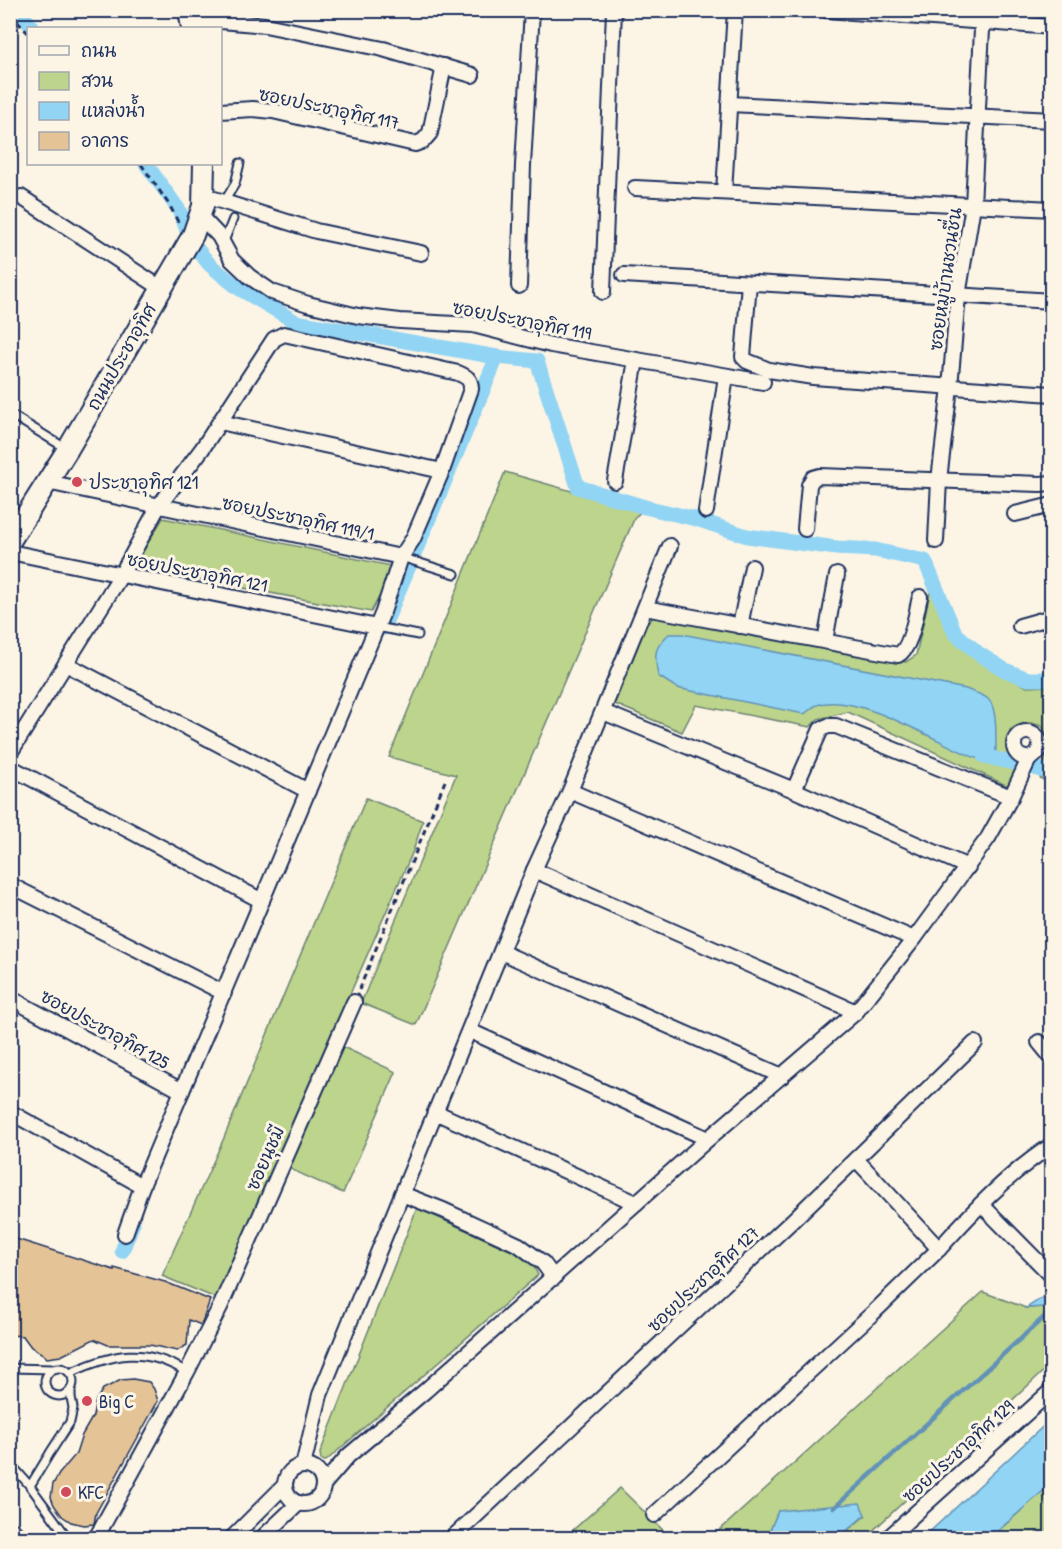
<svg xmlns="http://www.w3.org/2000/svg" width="1062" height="1549" viewBox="0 0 1062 1549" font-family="'Patrick Hand','Playpen Sans Thai',sans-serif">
  <rect width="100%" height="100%" fill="#fcf5e5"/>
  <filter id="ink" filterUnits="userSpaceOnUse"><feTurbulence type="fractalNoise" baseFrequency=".0167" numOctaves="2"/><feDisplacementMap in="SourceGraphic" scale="12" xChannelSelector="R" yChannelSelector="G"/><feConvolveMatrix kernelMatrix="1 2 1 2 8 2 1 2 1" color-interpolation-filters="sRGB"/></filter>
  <g filter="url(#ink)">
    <g fill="#bcd48b" stroke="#6c8274" stroke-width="1.5">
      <path d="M505 472 642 511 635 517 416 1025 361 1003 456 775 389 757Z"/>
      <path d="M163 518 391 566 387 582 371 612 143 569 138 559Z"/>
      <path d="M931 588 949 634 986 664 1027 687 1051 686V784L1040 778 1050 740 1042 726C1027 721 1024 721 1010 730L1009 745 1013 759 1021 764 1008 786 848 712 818 719 810 727 696 705 682 732 610 702 644 628 653 617 665 615 906 662 916 655Z"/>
      <path d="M366 798 423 821 413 851 276 1162 218 1299 162 1276 223 1140Z"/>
      <path d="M343 1047 396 1072 343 1193 288 1168Z"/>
      <path d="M417 1208 530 1259 538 1275 326 1461 321 1460 320 1453Z"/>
      <path d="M983 1292 1026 1308 1044 1307 1051 1314V1364L865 1538H838L865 1516 778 1511 767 1538H711Z"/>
      <path d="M1051 1484V1538H990Z"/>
      <path d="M620 1488 671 1538H564Z"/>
    </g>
    <g fill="#92d4f4" stroke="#6292b8" stroke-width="1.5">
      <path d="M669 634H682L966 689C972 692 983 694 988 699 999 709 995 745 996 760L1012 767C999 765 988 763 976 758 939 744 854 689 815 706 812 707 808 712 804 714L677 688 658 676C655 656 652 649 669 634Z"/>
      <path d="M1051 1292V1314L1044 1307 1026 1308Z"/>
      <path d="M1051 1419V1484L990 1538H923Z"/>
      <path d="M860 1503 865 1515 838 1538H767L778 1511Z"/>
    </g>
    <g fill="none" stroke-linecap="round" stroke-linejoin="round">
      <path stroke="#6292b8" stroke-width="4.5" d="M834 1508 1052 1310"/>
      <g stroke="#92d4f4" stroke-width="15">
        <path d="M18 10 33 28"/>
        <path d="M146 164 179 210 192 243 210 265 237 287 296 322 497 357 537 361 578 487 645 507 696 519 747 536 837 548 875 550 925 561 955 633 979 654 1005 670 1028 679H1052"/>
        <path d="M383 628 497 357"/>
        <path d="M984 756 1013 763"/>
        <path d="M1037 769 1052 773"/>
        <path d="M122 1251 133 1223"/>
      </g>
    </g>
    <g fill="#e4c496" stroke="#1b2f5e" stroke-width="1.5">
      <path d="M10 1237 114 1270V1268L165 1282 210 1300 201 1325 189 1320 187 1345 177 1351 150 1345H108L94 1339 61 1356 47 1358 43 1354 31 1347 23 1336 10 1335Z"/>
      <path d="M133 1379 149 1382 154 1389 158 1401 96 1513 94 1524 84 1525 71 1522 62 1516 54 1505 51 1497 53 1484 59 1474 76 1454 82 1435 93 1416 96 1400 103 1389 121 1380Z"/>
    </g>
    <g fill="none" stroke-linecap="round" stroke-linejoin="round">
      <g stroke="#1b2f5e" stroke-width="11">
        <g id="lane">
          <path d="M224 202 235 184 240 163"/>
          <path d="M223 244 233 219"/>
          <path d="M10 414 67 449"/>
          <path d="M10 510 23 516"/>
          <path d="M401 557 455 574"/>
          <path d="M377 627 418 635"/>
          <path d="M10 1368 53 1369"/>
          <circle cx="59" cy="1382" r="14"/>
          <path d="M70 1373C114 1353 144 1346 187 1372"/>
          <path d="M10 1463 30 1486 68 1538"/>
          <path d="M30 1486 50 1453 70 1422 73 1408 71 1397V1389"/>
        </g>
      </g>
      <g stroke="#1b2f5e" stroke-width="18">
        <g id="street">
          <path d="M826 10 1052 27"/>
          <path d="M191 23 221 21 265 25 383 49 472 75"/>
          <path d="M729 104 1052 120"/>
          <path d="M220 111 253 109 273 111 415 144 423 141 430 133 444 66"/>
          <path d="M635 188 1052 209"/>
          <path d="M724 192 735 10"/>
          <path d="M205 196 316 231 421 253"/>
          <path d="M21 197 161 288"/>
          <path d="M200 216 219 236 232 260 250 277 272 292 308 304 358 316 400 321 473 325 551 345 763 382"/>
          <path d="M624 275 1052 301"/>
          <path d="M749 283 743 357 747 361 769 370 813 377 1052 394"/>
          <path d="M519 286 523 165 532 10"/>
          <path d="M603 292 614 10"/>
          <path d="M220 422 442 471"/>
          <path d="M615 481 636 360"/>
          <path d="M47 482 401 557"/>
          <path d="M706 511 726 376"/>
          <path d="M1015 514 1052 505"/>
          <path d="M805 529 809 485 813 478 820 476 1040 484 1052 483"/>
          <path d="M936 541 939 480 950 387 958 296 973 205 983 10"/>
          <path d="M10 552 377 627"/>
          <path d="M645 608 898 655C912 648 916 612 920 597"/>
          <path d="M740 626 752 567"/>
          <path d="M1020 626 1052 617"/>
          <path d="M825 641 837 575"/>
          <path d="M66 664 308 791"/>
          <path d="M603 712 794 790 968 867"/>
          <circle cx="1027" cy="745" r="13"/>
          <path d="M10 753 121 575 158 507 202 449 274 339 284 334 458 373C467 377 471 379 471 389L442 471 413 539 401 557 383 612 142 1186 125 1234"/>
          <path d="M10 767 262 901"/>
          <path d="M794 790 821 729 828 726H836L1011 797"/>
          <path d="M570 791 914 939"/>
          <path d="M534 870 856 1012"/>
          <path d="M10 885 224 993"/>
          <path d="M501 952 782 1076"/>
          <path d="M10 998 182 1091"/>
          <path d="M470 1031 708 1139"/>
          <path d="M1039 1042 1052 1058"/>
          <path d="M10 1112 142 1186"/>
          <path d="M435 1112 636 1203"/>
          <path d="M856 1159 939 1249C973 1211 1009 1173 1052 1145"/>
          <path d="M402 1194 443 1210 519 1245 543 1263 554 1278"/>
          <path d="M981 1204 1052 1276"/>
          <path d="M303 1466 320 1395 534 870 570 791 670 546"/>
          <circle cx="304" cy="1485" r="19"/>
          <path d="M323 1485 348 1456 425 1391 708 1139 856 1012 914 939 988 838 1011 797 1029 759"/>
          <path d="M654 1515 874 1312 939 1249"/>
          <path d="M96 1538 187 1372 221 1305 354 1002"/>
          <path d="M232 1538 285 1485"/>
          <path d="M262 1538 299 1503"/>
          <path d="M452 1538 792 1221 975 1043"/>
          <path d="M888 1538 1052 1390"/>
        </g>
      </g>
      <g stroke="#1b2f5e" stroke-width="24">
        <g id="secondary">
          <path d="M189 10 192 28"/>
          <path d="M10 541 68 449 193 235 203 206 204 164"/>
          <path d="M10 1532 16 1538"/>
        </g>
      </g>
      <g stroke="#1b2f5e" stroke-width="3" stroke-dasharray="6 4.5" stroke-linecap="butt">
        <path d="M10 14 28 33"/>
        <path d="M141 164 170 206 179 224"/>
        <path d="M359 990 445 781"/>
      </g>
      <use href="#lane" stroke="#fcf5e5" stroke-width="7"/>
      <use href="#street" stroke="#fcf5e5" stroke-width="14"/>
      <use href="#secondary" stroke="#fcf5e5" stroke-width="20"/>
    </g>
  </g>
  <g fill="#d1495b" stroke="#fcf5e5" stroke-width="2">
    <circle cx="77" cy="482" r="6"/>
    <circle cx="87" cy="1401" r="6"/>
    <circle cx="66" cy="1492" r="6"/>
  </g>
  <g text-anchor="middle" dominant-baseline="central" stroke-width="6" stroke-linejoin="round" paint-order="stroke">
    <g font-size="18" fill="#1b2f5e" stroke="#fcf5e5">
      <text transform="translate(329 108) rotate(12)">ซอยประชาอุทิศ 117</text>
      <text transform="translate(945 279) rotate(-82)">ซอยหมู่บ้านชวนชื่น</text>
      <text transform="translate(522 320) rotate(11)">ซอยประชาอุทิศ 119</text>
      <text transform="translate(121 357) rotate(-60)">ถนนประชาอุทิศ</text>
      <text transform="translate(298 518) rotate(12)">ซอยประชาอุทิศ 119/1</text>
      <text transform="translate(197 572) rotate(11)">ซอยประชาอุทิศ 121</text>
      <text transform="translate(105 1029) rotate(29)">ซอยประชาอุทิศ 125</text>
      <text transform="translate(265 1158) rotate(-66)">ซอยนุชมี</text>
      <text transform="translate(703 1279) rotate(-43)">ซอยประชาอุทิศ 127</text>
      <text transform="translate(958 1451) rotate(-42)">ซอยประชาอุทิศ 129</text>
    </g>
    <g font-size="18" fill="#1b2f5e" stroke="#fcf5e5" text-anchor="start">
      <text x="89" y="482">ประชาอุทิศ 121</text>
      <text x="99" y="1401">Big C</text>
      <text x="78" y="1492">KFC</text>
    </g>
  </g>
  <rect width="1062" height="1549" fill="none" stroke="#fcf5e5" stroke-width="36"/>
  <rect x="18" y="18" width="1026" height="1513" fill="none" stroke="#1b2f5e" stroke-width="2" filter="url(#ink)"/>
  <rect x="27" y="27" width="195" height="138" fill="#fcf5e5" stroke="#a2a6af" stroke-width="1.5"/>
  <rect x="39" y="46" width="30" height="9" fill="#fcf5e5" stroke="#a2a6af" stroke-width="1.5"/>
  <text x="81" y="57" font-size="18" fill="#1b2f5e">ถนน</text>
  <rect x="39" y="72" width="30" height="18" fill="#bcd48b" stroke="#a2a6af" stroke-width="1.5"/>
  <text x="81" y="87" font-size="18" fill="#1b2f5e">สวน</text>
  <rect x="39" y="102" width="30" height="18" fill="#92d4f4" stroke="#a2a6af" stroke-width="1.5"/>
  <text x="81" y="117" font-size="18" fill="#1b2f5e">แหล่งน้ำ</text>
  <rect x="39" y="132" width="30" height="18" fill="#e4c496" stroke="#a2a6af" stroke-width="1.5"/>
  <text x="81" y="147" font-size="18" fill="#1b2f5e">อาคาร</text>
</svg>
